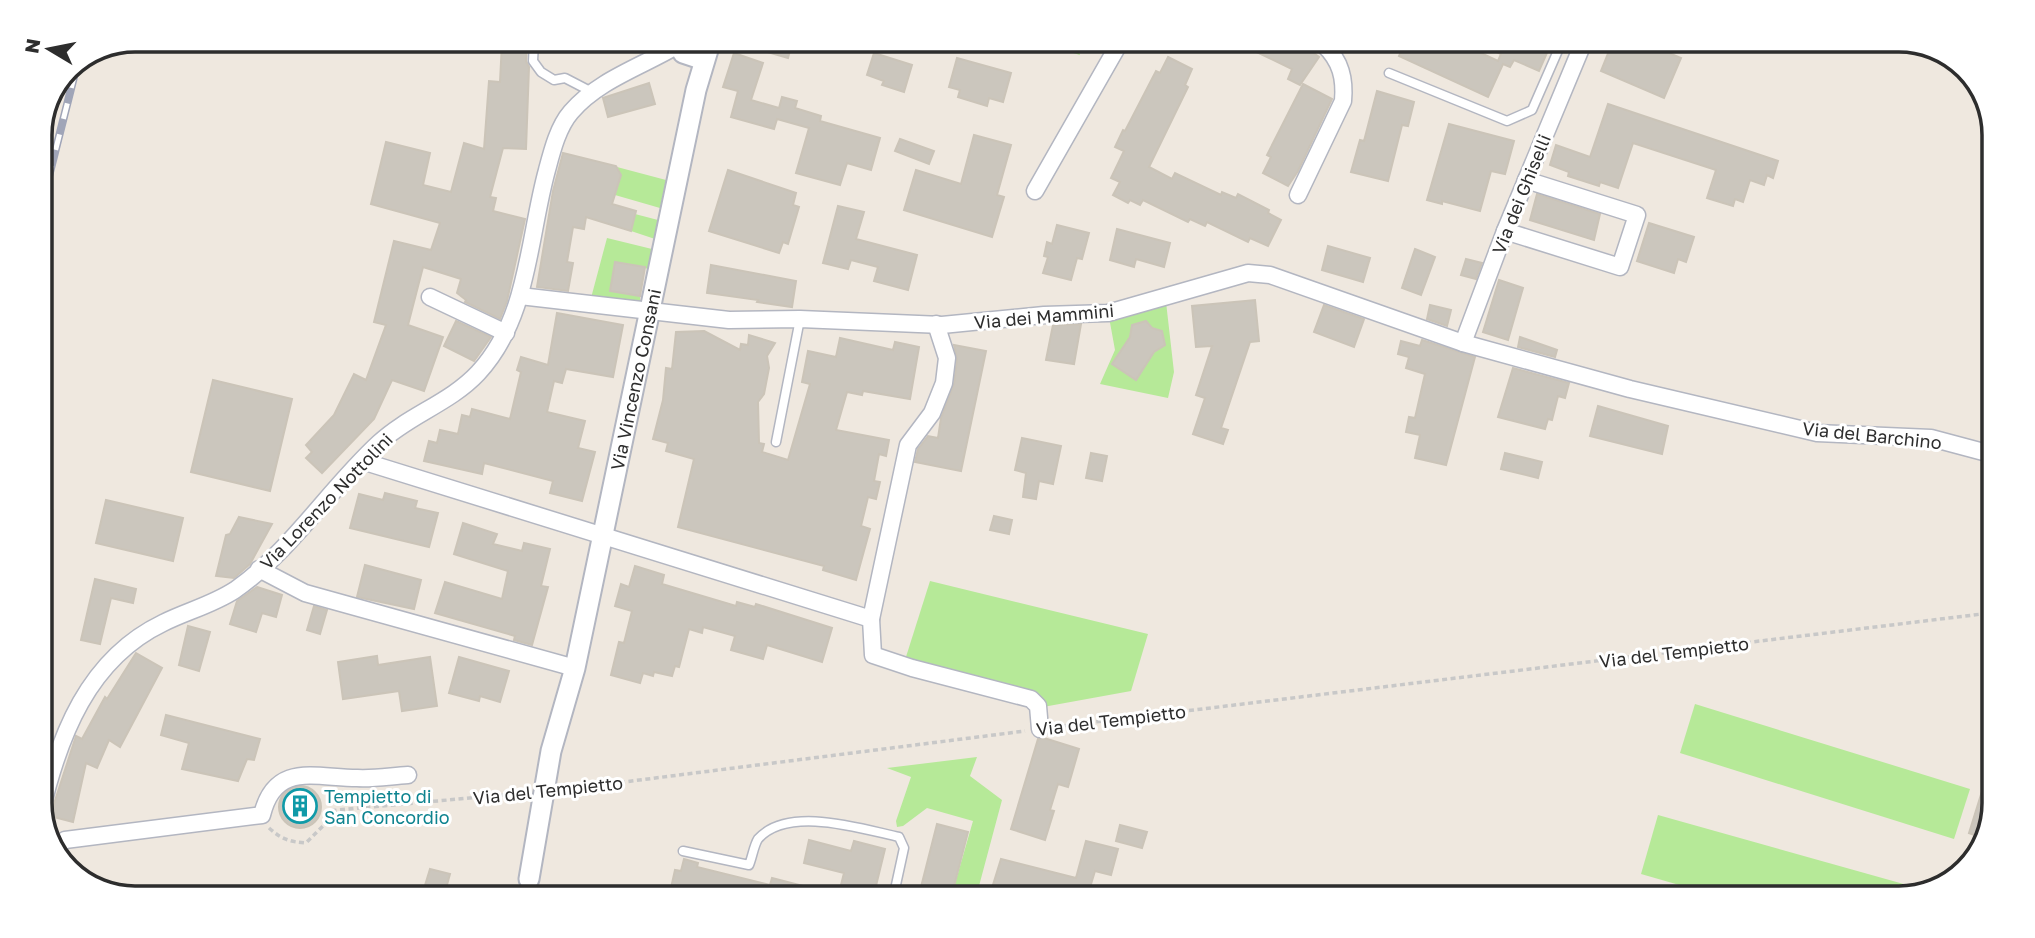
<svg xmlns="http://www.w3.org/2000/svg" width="2035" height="938" viewBox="0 0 2035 938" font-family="'Golos Text',sans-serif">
  <rect width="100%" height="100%" fill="#efe8df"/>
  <g fill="#b6e998">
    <path d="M1042 44H1076L1080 55Z"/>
    <path d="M617 167 666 180 660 208 615 195 621 175Z"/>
    <path d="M635 214 658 220 655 239 631 231Z"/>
    <path d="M607 238 652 249 649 269 615 262 610 291 640 296V305L591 298Z"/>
    <path d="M1166 302 1174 372 1168 398 1100 384 1115 350 1109 317Z"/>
    <path d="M930 581 1148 634 1131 691 1043 707 905 660Z"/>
    <path d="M1695 704 1970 789 1954 839 1680 753Z"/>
    <path d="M977 757 970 776 1002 800 979 886 984 894H952L973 821 927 808 903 826 897 827 896 821 911 777 887 768Z"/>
    <path d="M1658 815 1925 890 1900 898 1721 897 1641 874Z"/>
  </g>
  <g fill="#cbc6bd" stroke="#cbc4b8" stroke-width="2">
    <path d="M502 42H527L526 61 529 67 526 149 503 148 490 197 496 198 493 211 525 219 507 301 500 319 465 302 466 300 457 293 461 279 423 267 408 325 443 337 424 391 392 380 374 419 322 473 306 458 312 452 306 445 334 415 354 374 366 380 386 325 374 322 394 241 431 250 440 223 371 204 386 142 430 153 423 185 451 192 464 143 484 149 489 81 500 82Z"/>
    <path d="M750 43H792L788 58 750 47Z"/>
    <path d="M1242 45H1303L1319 57 1300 85 1288 79 1292 69Z"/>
    <path d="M1404 45 1466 46 1498 61 1501 54 1484 46H1550L1539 71 1514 60 1510 67 1503 64 1488 97 1399 56Z"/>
    <path d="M1611 46 1655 47 1681 58 1664 98 1601 71Z"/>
    <path d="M734 53 763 63 751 100 779 108 782 97 797 101 795 108 821 116 820 121 880 138 871 170 847 163 840 185 796 173 809 128 777 119 774 129 731 117 738 91 723 87Z"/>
    <path d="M874 53 912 65 904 92 882 85 884 81 867 75Z"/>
    <path d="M1168 57 1192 69 1185 85 1188 87 1149 167 1172 179 1175 173 1221 195 1222 192 1236 198 1238 194 1269 210 1268 213 1281 220 1268 246 1250 238 1248 242 1207 222 1205 226 1190 219 1188 222 1143 200 1140 205 1130 200 1128 203 1113 195 1120 182 1111 178 1124 151 1115 147 1123 130 1125 131 1156 71 1160 73Z"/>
    <path d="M957 58 1011 73 1003 102 989 98 987 106 958 97 960 90 949 87Z"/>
    <path d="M649 83 655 104 608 117 603 98Z"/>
    <path d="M1303 84 1332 99 1298 171 1288 186 1263 173 1271 157 1267 155Z"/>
    <path d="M1377 91 1414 102 1408 126 1402 125 1388 181 1351 172 1360 140 1364 141Z"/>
    <path d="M1608 104 1778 161 1773 178 1767 175 1764 185 1750 180 1743 202 1735 199 1733 206 1707 198 1716 170 1633 143 1618 188 1600 182 1599 186 1568 176 1569 172 1550 165 1556 145 1590 157Z"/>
    <path d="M1449 124 1514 141 1505 174 1491 171 1480 211 1442 201V204L1427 200Z"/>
    <path d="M974 135 1011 145 997 195 1004 197 992 237 904 210 916 170 961 184Z"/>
    <path d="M900 139 934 151 929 164 895 151Z"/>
    <path d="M563 153 616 166 621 175 612 204 636 211 631 231 586 217 584 229 573 227 567 262 573 263 568 291 537 287 553 191Z"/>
    <path d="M728 170 796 193 793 205 799 207 788 244 783 242 779 253 709 231Z"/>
    <path d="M1537 194 1600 214 1594 240 1530 220Z"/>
    <path d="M838 206 864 212 856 239 917 255 908 290 874 281 878 267 851 260 848 269 823 263Z"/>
    <path d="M1649 223 1694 237 1686 262 1678 259 1674 273 1637 261Z"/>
    <path d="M1057 225 1089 233 1082 259 1077 258 1071 280 1043 273 1048 257 1044 256 1047 242 1052 244Z"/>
    <path d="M1117 229 1170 243 1164 267 1136 259 1134 267 1110 260Z"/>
    <path d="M1328 246 1370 258 1363 282 1322 270Z"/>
    <path d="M1415 249 1435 257 1421 295 1402 288Z"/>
    <path d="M1466 259 1482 263 1476 279 1461 275Z"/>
    <path d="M615 262 645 267 640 296 610 291Z"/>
    <path d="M711 265 796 281 792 307 757 302 758 300 707 293Z"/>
    <path d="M1499 280 1523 288 1508 340 1483 332Z"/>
    <path d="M1255 300 1259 341 1250 342 1221 428 1228 430 1223 444 1193 434 1205 398 1196 395 1212 346 1196 347 1192 306Z"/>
    <path d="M1324 305 1364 319 1354 347 1314 332Z"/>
    <path d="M1430 305 1451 310 1447 326 1427 319Z"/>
    <path d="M557 313 623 325 613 377 566 369 562 383 554 381 547 412 585 421 578 448 595 452 582 501 550 493 553 481 484 463 482 474 424 461 429 441 437 443 440 430 458 434 462 415 470 417 472 409 510 419 521 372 517 370 521 357 548 365Z"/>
    <path d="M456 321 491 337 474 361 444 346Z"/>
    <path d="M1146 321 1152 328 1162 331 1165 345 1154 352 1136 380 1112 364 1130 337 1132 325Z"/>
    <path d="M1081 324 1074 364 1046 360 1053 325Z"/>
    <path d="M704 331 740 350 741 344 748 345 749 335 775 343 767 356 769 368 764 394 758 402 759 443 764 444 762 452 788 460 810 384 802 382 808 351 836 357 840 338 893 350 895 342 919 347 910 399 863 391 862 395 847 392 836 430 889 440 886 456 879 454 874 481 880 482 876 499 868 497 861 526 870 529 856 580 823 570 824 566 678 527 694 459 666 451 668 443 653 439 663 400 666 368 672 369 676 332Z"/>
    <path d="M1520 337 1557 350 1555 357 1518 347Z"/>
    <path d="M1422 340 1475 357 1446 465 1415 458 1420 435 1406 432 1409 417 1415 418 1425 374 1406 368 1409 357 1398 354 1401 341 1420 346Z"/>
    <path d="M954 345 986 351 961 471 915 462 918 449 928 436 938 438 941 418 954 384 957 359Z"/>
    <path d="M1513 368 1569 383 1565 398 1558 396 1552 420 1548 419 1545 429 1498 417Z"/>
    <path d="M213 380 292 399 270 491 191 472Z"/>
    <path d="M1598 406 1668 426 1662 454 1590 436Z"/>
    <path d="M1022 438 1061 446 1053 484 1039 481 1036 499 1023 497 1026 473 1015 470Z"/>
    <path d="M1091 453 1107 456 1102 481 1086 478Z"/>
    <path d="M1505 453 1542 462 1538 478 1501 469Z"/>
    <path d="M385 493 417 501 415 508 438 513 429 547 350 528 359 494 383 500Z"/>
    <path d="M106 500 183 518 173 561 96 543Z"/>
    <path d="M994 516 1012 520 1009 534 990 530Z"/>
    <path d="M239 517 272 524 250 564 234 578 216 576 226 535 230 534Z"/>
    <path d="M463 523 497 534 493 544 522 551 524 543 550 549 541 586 548 587 532 645 514 640 515 636 435 613 445 582 502 599 508 571 454 554Z"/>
    <path d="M365 565 421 580 414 609 357 597Z"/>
    <path d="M635 566 664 575 662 584 736 606 737 602 755 607 756 604 832 628 822 662 767 645 763 659 731 650 735 636 703 627 702 633 689 629 679 667 675 666 672 676 654 672 653 676 643 673 640 683 611 675 619 642 624 643 632 611 615 606 621 584 629 587Z"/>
    <path d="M95 579 136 589 133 603 111 598 100 644 81 640Z"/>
    <path d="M257 587 282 595 276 617 262 613 256 632 230 624 237 601Z"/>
    <path d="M314 606 327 610 320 634 307 630Z"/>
    <path d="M188 626 210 632 199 671 179 665Z"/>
    <path d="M136 653 162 668 120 747 109 740 97 768 86 763 73 822 50 816 76 736 82 739 105 697 107 699Z"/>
    <path d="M377 656 378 665 430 657 437 706 402 711 399 691 343 699 338 662Z"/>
    <path d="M459 657 509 671 500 702 480 696 479 701 449 693Z"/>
    <path d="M166 715 260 739 254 760 247 759 238 781 182 769 189 743 161 735Z"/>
    <path d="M1044 738 1079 749 1068 787 1058 784 1050 810 1054 811 1045 840 1011 829 1038 739Z"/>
    <path d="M1984 785 1988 786 1987 839 1969 833Z"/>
    <circle cx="300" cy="807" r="21"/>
    <path d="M937 824 968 832 952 894 921 887Z"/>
    <path d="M1120 825 1147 832 1142 848 1116 841Z"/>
    <path d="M809 840 851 851 854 841 885 849 874 894 839 893 844 873 804 863Z"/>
    <path d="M1086 841 1118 849 1111 875 1095 871 1088 894H1015L992 888 1001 859 1076 878Z"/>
    <path d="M684 859 698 863 697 867 770 885 772 878 811 888V893H689L671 888 675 870 681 871Z"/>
    <path d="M430 869 450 874 445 892H423Z"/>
  </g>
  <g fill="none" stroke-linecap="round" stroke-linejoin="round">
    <g stroke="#b3b6c1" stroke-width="11">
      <g id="service">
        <path d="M534 42 533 61 541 72 554 80 565 78 592 92"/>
        <path d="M1389 73 1507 121 1532 110 1560 46"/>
        <path d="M776 442 800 319"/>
        <path d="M683 851 749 865C752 858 754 845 758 839 788 805 862 829 899 837L904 848 894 894"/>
      </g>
    </g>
    <g stroke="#b3b6c1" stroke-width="19">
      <g id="minor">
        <path d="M1035 191 1119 44"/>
        <path d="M1298 195 1343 101C1345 79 1341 61 1324 45"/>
        <path d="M1505 231 1620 267 1637 215 1526 180"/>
        <path d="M520 296 729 320 800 319 942 325 1044 315 1108 313 1248 273 1270 275 1463 343 1630 389 1817 433 1931 438 1991 454"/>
        <path d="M430 297 506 333"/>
        <path d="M936 324 947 358 944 383 932 413 908 445 871 619 873 655 912 668 1031 699 1038 706 1040 729"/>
        <path d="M1463 343 1505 231 1582 46"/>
        <path d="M362 461 871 619"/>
        <path d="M259 569 305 593 575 668"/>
        <path d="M41 812C59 736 88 659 163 623 187 611 212 605 235 590 291 551 329 489 379 443 409 415 450 403 478 373 529 318 528 239 547 170 552 151 558 127 571 112 598 80 643 66 678 45"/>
        <path d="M54 849 65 840 262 815C275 761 316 778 357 778 374 779 391 776 408 775"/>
      </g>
    </g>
    <g stroke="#b3b6c1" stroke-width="23">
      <g id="tertiary">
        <path d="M678 42 683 53 695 57 705 53 710 43"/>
        <path id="s1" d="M529 879 551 751 575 668 696 90 708 50"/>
      </g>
    </g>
    <g stroke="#c8c8c8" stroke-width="3.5" stroke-dasharray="5 3.5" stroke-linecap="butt">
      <path d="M1054 727 1990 613"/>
      <path d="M561 790 1025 731"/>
      <path d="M269 828C281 839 290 842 306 843L323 826 327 811 525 793"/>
    </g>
    <use href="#service" stroke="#fff" stroke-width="8"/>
    <use href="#minor" stroke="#fff" stroke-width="16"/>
    <use href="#tertiary" stroke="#fff" stroke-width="19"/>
    <g stroke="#a0a5b8" stroke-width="8">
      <g id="rail">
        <path d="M42 170 49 110"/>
        <path d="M40 212 77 65"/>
      </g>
    </g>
    <use href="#rail" stroke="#fff" stroke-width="5" stroke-dasharray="16" stroke-linecap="butt"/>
  </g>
  <defs>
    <g id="building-ring" transform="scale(1.75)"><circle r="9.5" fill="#fff" stroke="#0f9aa8" stroke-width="1.5"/><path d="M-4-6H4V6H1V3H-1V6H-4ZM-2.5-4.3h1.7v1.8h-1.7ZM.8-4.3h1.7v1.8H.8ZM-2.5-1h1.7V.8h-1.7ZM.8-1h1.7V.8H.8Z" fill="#0f9aa8"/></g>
  </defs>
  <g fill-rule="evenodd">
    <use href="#building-ring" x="300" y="806"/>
  </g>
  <g text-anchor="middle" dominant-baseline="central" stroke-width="6" stroke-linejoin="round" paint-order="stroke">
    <g font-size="18" fill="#2d2d2d" stroke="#fff">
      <text transform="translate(1521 194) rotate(-68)">Via dei Ghiselli</text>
      <text transform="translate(1044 316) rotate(-5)">Via dei Mammini</text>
      <text stroke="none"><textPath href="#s1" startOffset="511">Via Vincenzo Consani</textPath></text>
      <text transform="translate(1872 435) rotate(6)">Via del Barchino</text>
      <text transform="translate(326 501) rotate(-46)">Via Lorenzo Nottolini</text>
      <text transform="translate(1674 652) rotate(-7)">Via del Tempietto</text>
      <text transform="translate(1111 720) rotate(-7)">Via del Tempietto</text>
      <text transform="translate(548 790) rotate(-6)">Via del Tempietto</text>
    </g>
    <g font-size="18" fill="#0d838f" stroke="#fff" text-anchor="start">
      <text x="324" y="796">Tempietto di<tspan x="324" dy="21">San Concordio</tspan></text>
    </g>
  </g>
  <path d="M0 0H2035V938H0ZM135 52H1899A83 83 0 0 1 1982 135V803A83 83 0 0 1 1899 886H135A83 83 0 0 1 52 803V135A83 83 0 0 1 135 52Z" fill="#fff" fill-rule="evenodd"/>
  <path fill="none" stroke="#2d2d2d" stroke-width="3.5" d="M135 52H1899A83 83 0 0 1 1982 135V803A83 83 0 0 1 1899 886H135A83 83 0 0 1 52 803V135A83 83 0 0 1 135 52Z"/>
  <g transform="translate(49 49) rotate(280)" stroke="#ffffff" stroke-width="5" paint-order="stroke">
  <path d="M0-5L12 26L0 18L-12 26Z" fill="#2d2d2d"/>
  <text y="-10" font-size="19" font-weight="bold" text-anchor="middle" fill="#2d2d2d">N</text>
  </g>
</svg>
